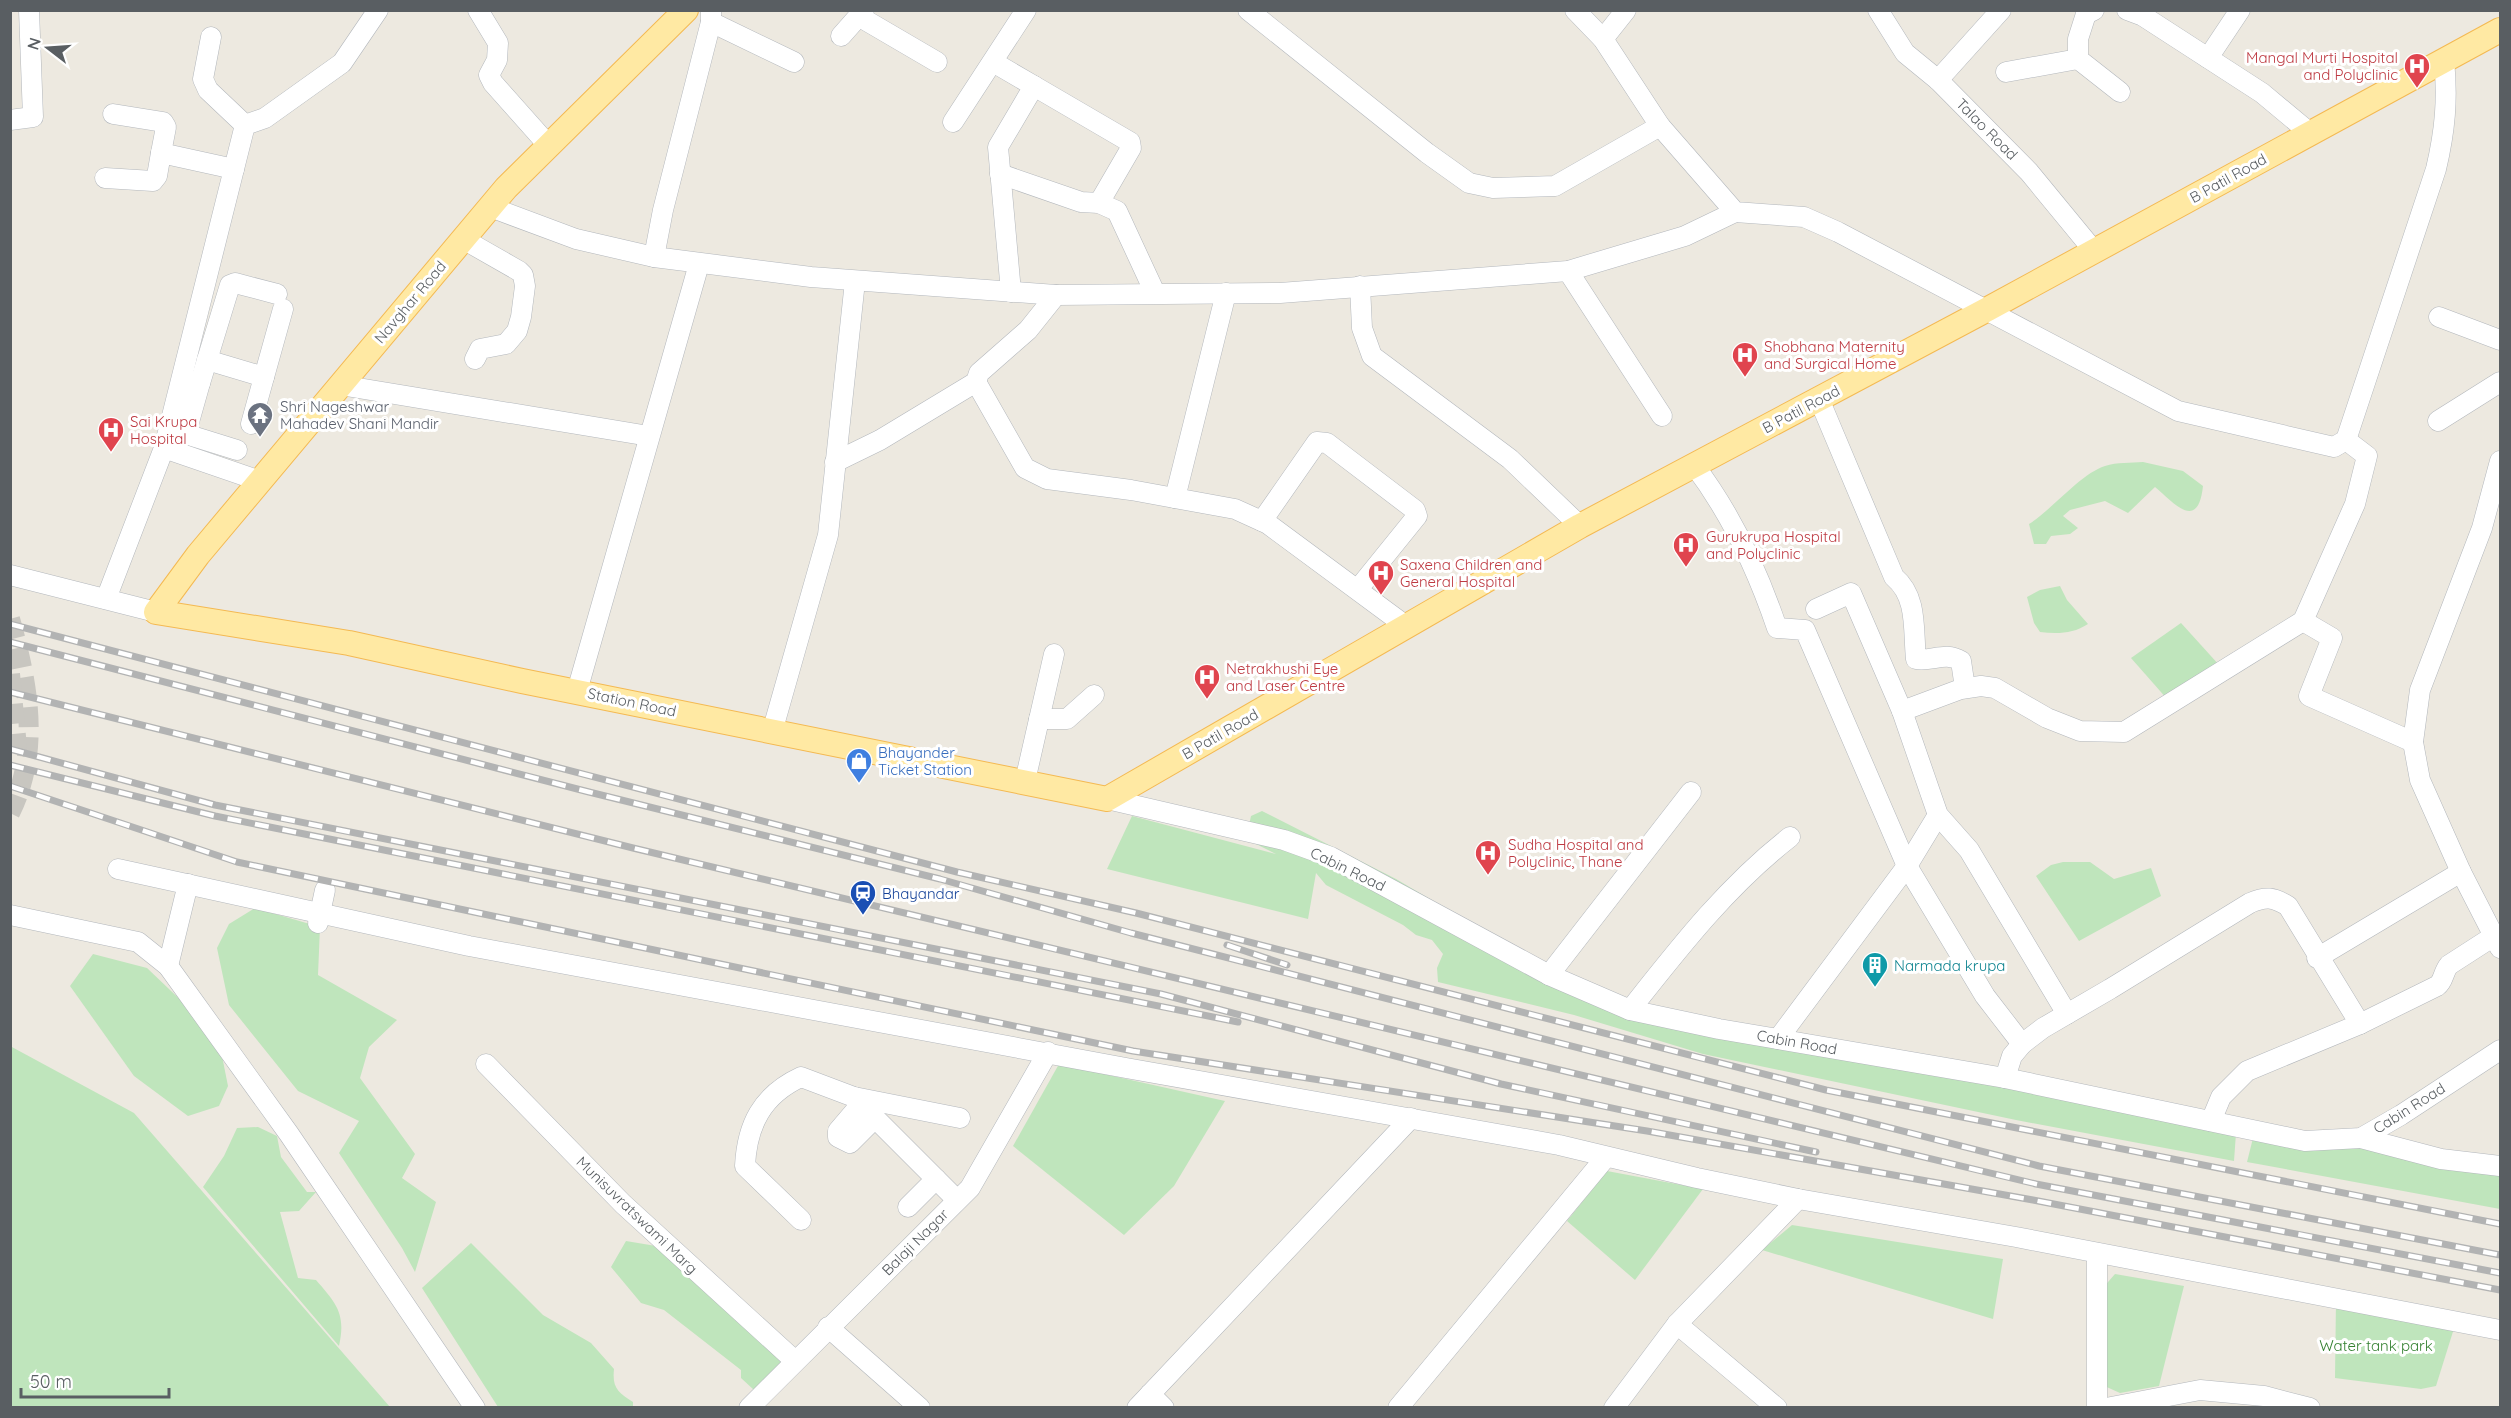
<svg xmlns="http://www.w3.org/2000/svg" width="2511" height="1418" viewBox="0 0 2511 1418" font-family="Quicksand,sans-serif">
  <rect width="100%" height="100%" fill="#ede9e0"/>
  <g fill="#bfe5bc">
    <path d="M2143 462 2183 471 2203 486C2198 533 2173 502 2155 487L2128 513 2105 501 2070 510 2063 516 2078 528 2070 534 2051 536 2046 544H2034L2029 524C2053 509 2080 474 2105 466 2117 462 2131 463 2143 462Z"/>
    <path d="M2060 586 2067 600 2088 624C2073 634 2057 634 2040 632L2034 623 2027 597 2040 590Z"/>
    <path d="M2181 623 2220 666 2168 700 2131 658Z"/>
    <path d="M1262 811 1396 879 1528 957 1605 996 2236 1133 2234 1161 2016 1120 1703 1054 1574 1015 1438 982 1437 968 1443 954 1432 940 1416 935 1403 925 1326 885 1316 873 1308 919 1107 869 1132 816 1276 854 1246 839 1251 816Z"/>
    <path d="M2063 862H2090L2114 879 2151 868 2161 896 2079 941 2036 876 2051 865Z"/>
    <path d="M255 908 320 927 318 975 397 1020 369 1047 360 1078 415 1154 402 1178 436 1202 415 1272 402 1248 339 1153 359 1121 298 1091 229 1005 217 948 229 924Z"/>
    <path d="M93 954 147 968 192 1011 222 1056 228 1086 219 1106 188 1116 134 1076 70 986Z"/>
    <path d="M10 1046 134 1113 390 1407H11Z"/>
    <path d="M1059 1064 1225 1101 1174 1186 1124 1235 1013 1146Z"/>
    <path d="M258 1127 277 1136 281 1157 307 1192H316L299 1211 280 1212 298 1278 316 1280C337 1304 346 1314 339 1346L203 1187 224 1156 237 1128Z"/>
    <path d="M2255 1130 2500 1172V1209L2247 1162Z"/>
    <path d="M1607 1171 1703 1189 1635 1280 1567 1221Z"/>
    <path d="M1792 1225 2003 1259 1993 1319 1762 1250Z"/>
    <path d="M626 1241 656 1246 784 1361 754 1390 741 1378V1370L664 1310 641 1303 611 1267Z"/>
    <path d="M471 1243 543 1315 591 1343 614 1369C612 1388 618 1392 633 1402V1407H498L422 1288Z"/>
    <path d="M2115 1274 2184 1286 2159 1386 2120 1393 2100 1384 2101 1290Z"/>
    <path d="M2336 1299 2456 1322 2436 1386 2421 1389 2335 1378Z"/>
  </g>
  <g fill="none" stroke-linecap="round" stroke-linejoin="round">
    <g stroke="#c8c6c0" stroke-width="20" stroke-dasharray="20 10" stroke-linecap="butt">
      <path d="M10 619C28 683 41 751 10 813"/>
      <path d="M10 674 17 747 10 766"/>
    </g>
    <g stroke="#b3b7bc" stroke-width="21">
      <g id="minor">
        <path d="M478 10 498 43 497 60 489 75 493 83 549 146"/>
        <path d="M711 10V22L663 210 654 257 811 277 1056 295 1280 293 1568 271 1685 236 1735 212"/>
        <path d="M1248 10 1427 153 1469 183 1493 188 1555 186 1660 126"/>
        <path d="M1575 10 1603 39 1660 126 1735 212 1804 217 1838 232 2178 411 2334 447 2346 440 2436 169C2445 131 2448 99 2444 60"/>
        <path d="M1878 10 1905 53 1938 80 2029 172 2094 251"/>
        <path d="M2094 10 2086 14 2078 39V59L2120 92"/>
        <path d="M2127 10 2143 16 2262 93 2310 133"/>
        <path d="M860 17 937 62"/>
        <path d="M711 22 794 62"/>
        <path d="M841 36 864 10"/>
        <path d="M211 37 203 79 208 90 245 125"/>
        <path d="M1603 39 1626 10"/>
        <path d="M2208 58 2240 10"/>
        <path d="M993 62 1034 86 998 147 1011 292"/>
        <path d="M2006 72 2078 59"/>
        <path d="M1938 80 2001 10"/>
        <path d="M1034 86 1130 142 1131 148 1099 203"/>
        <path d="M113 114 163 122 166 127 161 153"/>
        <path d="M10 120 33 117 29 10"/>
        <path d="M953 122 1026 10"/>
        <path d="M1000 174 1081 202 1099 203 1117 211 1155 293"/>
        <path d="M105 178 153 181 157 176 161 153 234 169"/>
        <path d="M490 207 576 239 654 257"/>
        <path d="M463 239 519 271 523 275 525 286 521 317 517 331 506 344 480 349 475 359"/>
        <path d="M1568 271 1662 416"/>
        <path d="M1360 286 1362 328 1372 356 1510 459 1580 526"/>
        <path d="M2439 317 2500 340"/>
        <path d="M207 360 264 377 283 309"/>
        <path d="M190 381 200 383 187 429 192 436 237 450"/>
        <path d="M976 382 1025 468 1047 479 1131 490 1235 509 1268 524 1406 626"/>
        <path d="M200 383 230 285 235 283 277 294"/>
        <path d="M340 385 649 436"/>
        <path d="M1819 399 1894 577C1918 597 1913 630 1916 659 1932 662 1945 651 1961 661L1965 688"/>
        <path d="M2438 421 2500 382"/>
        <path d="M251 424 264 377"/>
        <path d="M2346 440 2367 456 2355 504 2303 621 2332 638 2309 696 2413 742"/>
        <path d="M164 448 245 125 265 118 342 63 378 10"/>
        <path d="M2500 461 2482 528 2420 690 2413 742 2420 780 2461 872 2500 948"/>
        <path d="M835 462 880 440 976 382 979 373 1028 330 1056 295"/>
        <path d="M1694 465C1732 515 1757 569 1777 628L1805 630 1907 866 1985 996 2022 1044"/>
        <path d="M1175 498 1226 293"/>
        <path d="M1262 521 1317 442 1327 443 1415 510 1417 516 1358 589"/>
        <path d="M10 575 156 612"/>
        <path d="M106 599 164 448 260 481"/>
        <path d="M1816 609 1851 593 1902 711 1938 815 1969 850 2067 1014"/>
        <path d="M577 691 699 264"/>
        <path d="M1902 711 1961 689 1981 686 1995 688 2047 718 2080 731 2124 732 2303 621"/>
        <path d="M1039 719H1067L1094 695"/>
        <path d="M772 732 828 535 855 281"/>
        <path d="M1025 781 1054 654"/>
        <path d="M1107 799 1284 840 1331 857 1549 975 1630 1010 1719 1029 2005 1078 2305 1141 2361 1138 2401 1115 2500 1050"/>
        <path d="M118 869 469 946 1126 1068 1559 1145 1697 1178 1798 1199 2016 1237 2500 1330"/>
        <path d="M10 915 138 942 168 966 289 1134 475 1408"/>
        <path d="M318 923 325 890"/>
        <path d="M2317 958 2461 872"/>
        <path d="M168 966 188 884"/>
        <path d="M1549 975 1691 792"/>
        <path d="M1630 1010C1679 948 1727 886 1790 837"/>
        <path d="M2360 1024 2437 986C2444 981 2443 972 2449 965L2494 936"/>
        <path d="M1778 1039 1907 866 1938 815"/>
        <path d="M486 1064 623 1204 794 1360"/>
        <path d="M2005 1078 2012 1056 2022 1044 2043 1028 2110 989 2250 903C2266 896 2273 897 2288 906L2360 1024 2247 1071 2221 1097 2211 1121"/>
        <path d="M854 1097 957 1200"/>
        <path d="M861 1104 838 1131V1137L850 1143 875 1118"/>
        <path d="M2361 1138 2441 1159 2500 1166"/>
        <path d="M908 1207 936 1179"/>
        <path d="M801 1220 745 1166C747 1125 762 1095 801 1077L854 1097 960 1118"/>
        <path d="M2097 1253V1408"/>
        <path d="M1677 1324 1777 1408"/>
        <path d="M828 1327 920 1408"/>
        <path d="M1150 1394 1164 1408"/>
        <path d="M749 1408 970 1188 1048 1052"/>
        <path d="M1137 1408 1411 1118"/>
        <path d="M1398 1408 1606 1157"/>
        <path d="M1614 1408 1677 1324 1798 1199"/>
        <path d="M2106 1408 2200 1390 2264 1396 2310 1408"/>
      </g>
    </g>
    <g stroke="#f4b952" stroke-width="26">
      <path id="major" d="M686 10 506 188 198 555 156 612 349 643 522 681 1107 799 1580 526 1988 309 2500 30"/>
    </g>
    <use href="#minor" stroke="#fff" stroke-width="20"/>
    <use href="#major" stroke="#ffe9a3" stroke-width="24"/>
    <g stroke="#b2b3b3" stroke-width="7">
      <g id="rail">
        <path d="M10 624 957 872 1136 913 1826 1090 2500 1224"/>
        <path d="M10 642 589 792 940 879 1131 933 2039 1166 2500 1255"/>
        <path d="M10 692 633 848 2036 1184 2500 1273"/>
        <path d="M10 749 215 805 1161 994 1501 1084 1816 1152"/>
        <path d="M10 765 215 816 1238 1022"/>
        <path d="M10 786 237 862 1133 1051 1647 1131 2033 1200 2500 1290"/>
        <path d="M1227 945 1287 965"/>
      </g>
    </g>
    <use href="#rail" stroke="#fff" stroke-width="4.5" stroke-dasharray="14" stroke-linecap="butt"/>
  </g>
  <defs>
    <g id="hospital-pin" transform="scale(1.35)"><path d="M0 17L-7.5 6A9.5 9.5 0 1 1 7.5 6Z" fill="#e0444e" stroke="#fff"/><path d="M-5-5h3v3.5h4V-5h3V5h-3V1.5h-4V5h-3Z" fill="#fff"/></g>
    <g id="temple-pin" transform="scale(1.35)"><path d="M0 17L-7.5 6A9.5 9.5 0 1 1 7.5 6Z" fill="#6b7280" stroke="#fff"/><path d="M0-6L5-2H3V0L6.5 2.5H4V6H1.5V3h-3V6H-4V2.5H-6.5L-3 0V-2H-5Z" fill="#fff"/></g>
    <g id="shop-pin" transform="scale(1.35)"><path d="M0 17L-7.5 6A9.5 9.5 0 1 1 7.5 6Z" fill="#3f7fe0" stroke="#fff"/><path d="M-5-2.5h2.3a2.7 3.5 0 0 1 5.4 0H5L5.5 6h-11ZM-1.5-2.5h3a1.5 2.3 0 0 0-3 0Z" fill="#fff"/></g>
    <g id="station-pin" transform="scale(1.35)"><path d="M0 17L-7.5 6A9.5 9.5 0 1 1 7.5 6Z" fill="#1a4fb4" stroke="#fff"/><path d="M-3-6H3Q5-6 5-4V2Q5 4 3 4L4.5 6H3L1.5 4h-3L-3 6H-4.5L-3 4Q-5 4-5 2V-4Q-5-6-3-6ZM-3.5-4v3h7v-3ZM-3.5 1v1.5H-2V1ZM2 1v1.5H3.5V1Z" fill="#fff"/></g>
    <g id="building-pin" transform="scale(1.35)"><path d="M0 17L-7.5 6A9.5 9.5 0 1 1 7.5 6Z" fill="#0f9aa8" stroke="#fff"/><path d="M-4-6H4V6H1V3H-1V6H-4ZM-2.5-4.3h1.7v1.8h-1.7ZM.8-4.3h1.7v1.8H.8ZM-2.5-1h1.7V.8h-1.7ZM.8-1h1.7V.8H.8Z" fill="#fff"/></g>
  </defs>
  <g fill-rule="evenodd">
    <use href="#hospital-pin" x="2417" y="66"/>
    <use href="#hospital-pin" x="1745" y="355"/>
    <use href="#temple-pin" x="260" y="415"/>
    <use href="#hospital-pin" x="111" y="430"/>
    <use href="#hospital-pin" x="1686" y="545"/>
    <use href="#hospital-pin" x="1381" y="573"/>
    <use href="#hospital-pin" x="1207" y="677"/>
    <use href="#shop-pin" x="859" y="761"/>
    <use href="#hospital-pin" x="1488" y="853"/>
    <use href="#station-pin" x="863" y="893"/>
    <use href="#building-pin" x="1875" y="965"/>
  </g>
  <g text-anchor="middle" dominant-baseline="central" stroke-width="6" stroke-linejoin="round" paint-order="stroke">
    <g font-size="15" fill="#be3a42" stroke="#fff" text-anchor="start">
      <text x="2398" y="57" text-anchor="end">Mangal Murti Hospital<tspan x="2398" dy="17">and Polyclinic</tspan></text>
      <text x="1764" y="346">Shobhana Maternity<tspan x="1764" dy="17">and Surgical Home</tspan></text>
      <text x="130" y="421">Sai Krupa<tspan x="130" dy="17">Hospital</tspan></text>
      <text x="1706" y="536">Gurukrupa Hospital<tspan x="1706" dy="17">and Polyclinic</tspan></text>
      <text x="1400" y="564">Saxena Children and<tspan x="1400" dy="17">General Hospital</tspan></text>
      <text x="1226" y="668">Netrakhushi Eye<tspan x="1226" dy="17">and Laser Centre</tspan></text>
      <text x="1508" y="844">Sudha Hospital and<tspan x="1508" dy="17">Polyclinic, Thane</tspan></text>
    </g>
    <g font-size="15" fill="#595e62" stroke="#fff">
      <text transform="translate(1987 129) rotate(45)">Talao Road</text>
      <text transform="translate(2228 178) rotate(-29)">B Patil Road</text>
      <text transform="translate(410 302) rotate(-50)">Navghar Road</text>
      <text transform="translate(1801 409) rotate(-28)">B Patil Road</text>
      <text transform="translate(632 702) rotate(12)">Station Road</text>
      <text transform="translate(1220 734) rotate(-30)">B Patil Road</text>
      <text transform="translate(1348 869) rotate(26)">Cabin Road</text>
      <text transform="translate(1797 1042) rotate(10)">Cabin Road</text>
      <text transform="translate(2409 1108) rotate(-32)">Cabin Road</text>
      <text transform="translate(637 1215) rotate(44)">Munisuvratswami Marg</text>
      <text transform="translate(915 1242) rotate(-45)">Balaji Nagar</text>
    </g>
    <g font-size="15" fill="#5b616d" stroke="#fff" text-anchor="start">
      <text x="280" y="406">Shri Nageshwar<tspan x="280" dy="17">Mahadev Shani Mandir</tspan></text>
    </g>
    <g font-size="15" fill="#366cbe" stroke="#fff" text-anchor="start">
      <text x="878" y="752">Bhayander<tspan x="878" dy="17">Ticket Station</tspan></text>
    </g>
    <g font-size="15" fill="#164399" stroke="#fff" text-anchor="start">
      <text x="882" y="893">Bhayandar</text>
    </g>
    <g font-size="15" fill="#0d838f" stroke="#fff" text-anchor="start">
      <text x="1894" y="965">Narmada krupa</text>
    </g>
    <g font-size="15" fill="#348131" stroke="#fff">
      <text x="2376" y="1345">Water tank park</text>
    </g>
  </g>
  <rect width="2511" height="1418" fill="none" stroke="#595e62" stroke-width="24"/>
  <g transform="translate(48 48) rotate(287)" stroke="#ffffff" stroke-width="4.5" paint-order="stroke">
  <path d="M0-4.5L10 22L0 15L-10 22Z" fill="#595e62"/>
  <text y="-9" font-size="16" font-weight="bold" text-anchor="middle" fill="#595e62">N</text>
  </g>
  <path d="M21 1388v9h148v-9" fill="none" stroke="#595e62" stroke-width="3"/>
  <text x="30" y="1388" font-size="18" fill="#595e62" stroke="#ffffff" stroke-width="4.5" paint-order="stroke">50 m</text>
</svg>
